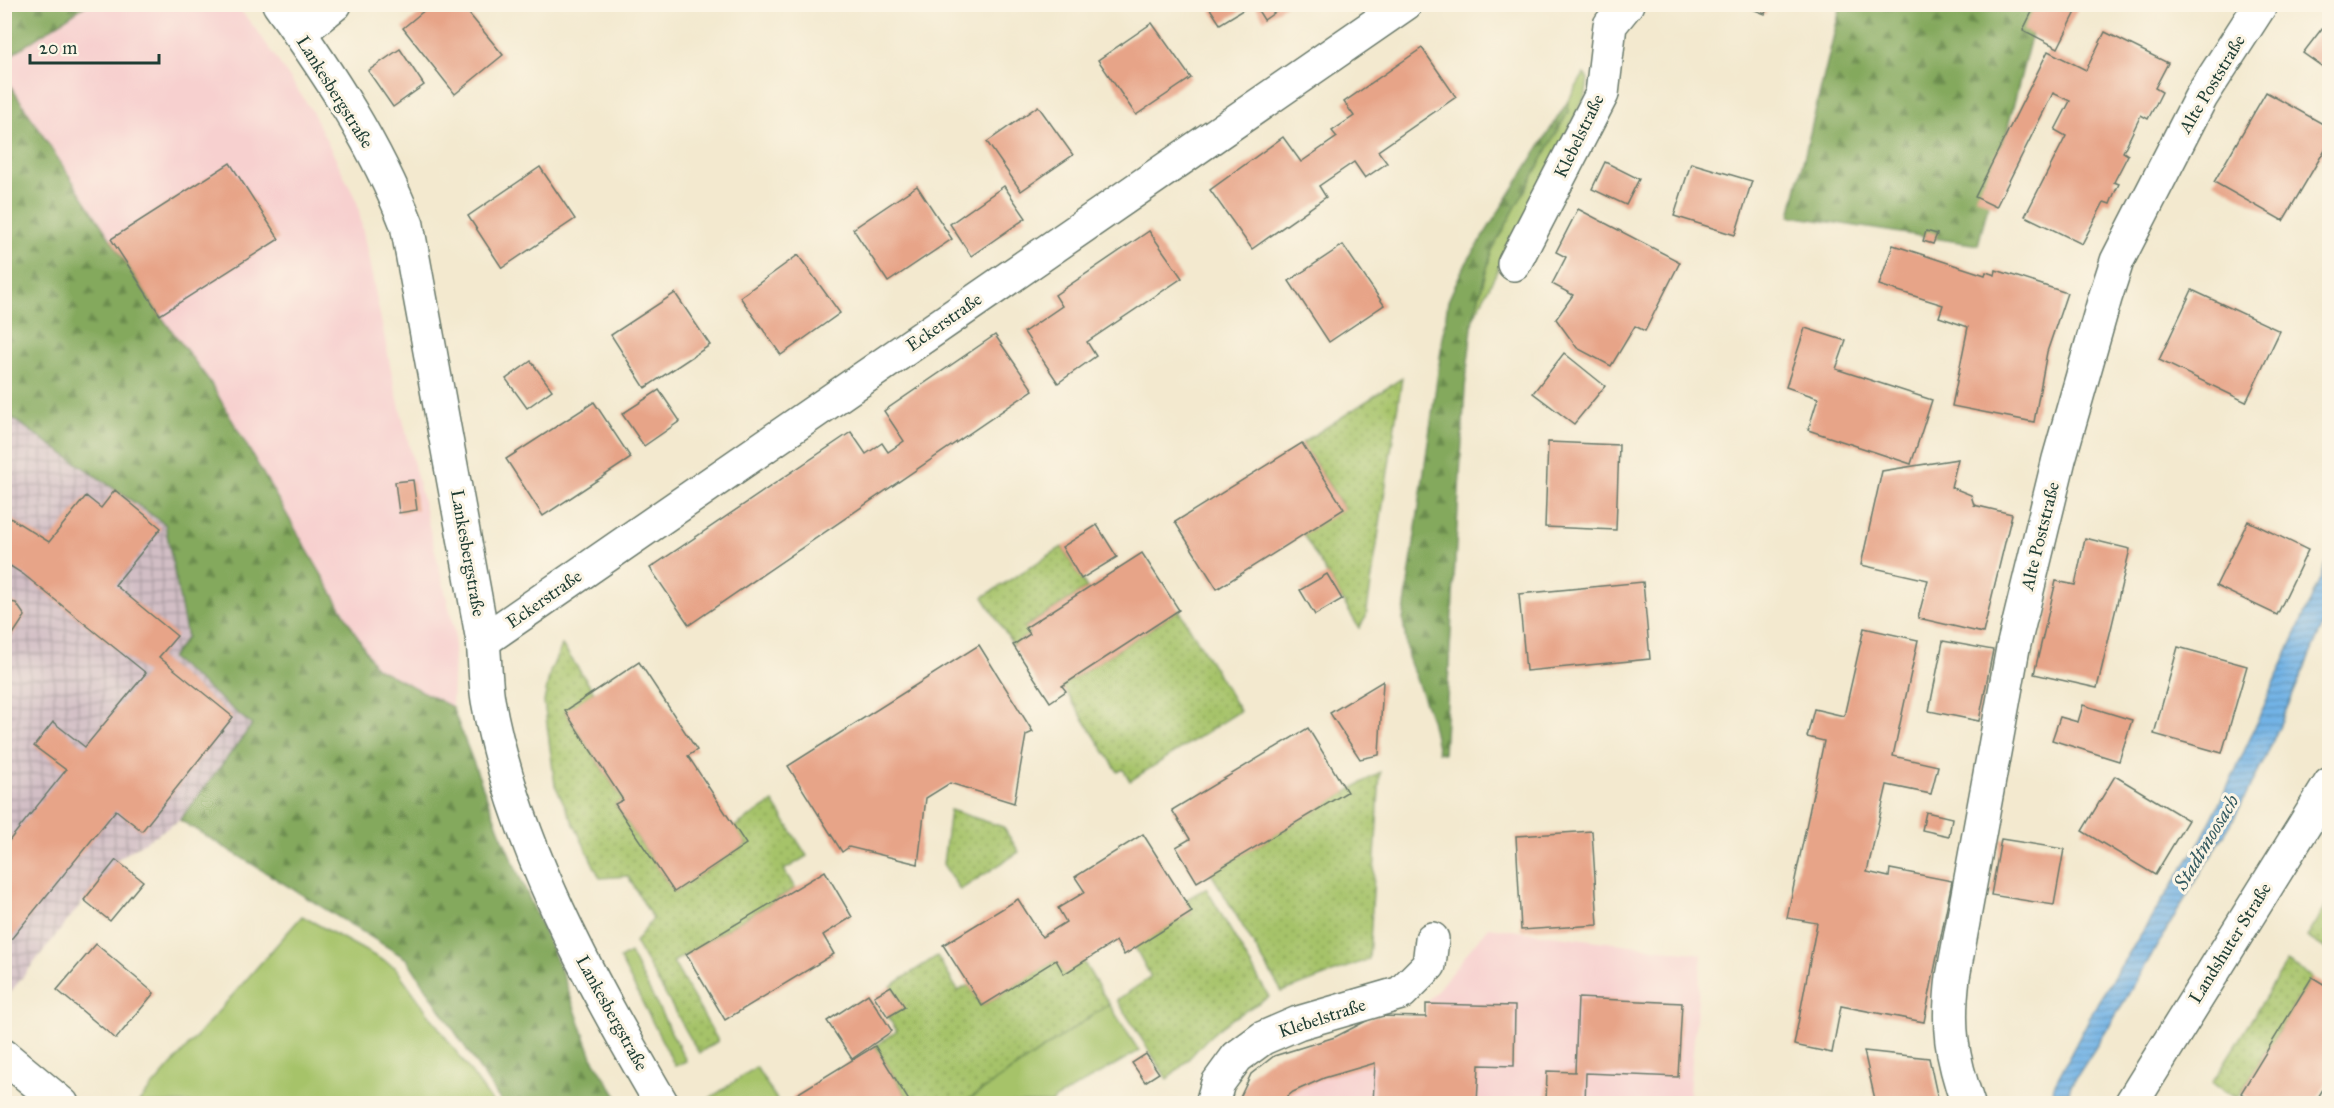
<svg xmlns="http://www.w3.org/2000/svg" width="2334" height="1108" viewBox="0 0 2334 1108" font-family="'IM FELL Great Primer',serif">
  <defs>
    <pattern id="industrial-grid" width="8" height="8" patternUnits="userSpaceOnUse" patternTransform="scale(1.5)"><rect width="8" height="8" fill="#d2bec5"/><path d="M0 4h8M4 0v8" fill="none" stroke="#aa9ca1"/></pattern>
    <pattern id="forest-firs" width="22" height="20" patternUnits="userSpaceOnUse" patternTransform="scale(1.5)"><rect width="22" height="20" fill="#84a95d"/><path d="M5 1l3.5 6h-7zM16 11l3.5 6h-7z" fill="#6b8b4e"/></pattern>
    <pattern id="garden-dots" width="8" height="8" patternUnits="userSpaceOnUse" patternTransform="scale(1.5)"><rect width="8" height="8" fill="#a6c369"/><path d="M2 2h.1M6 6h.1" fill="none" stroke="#87a057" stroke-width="1.8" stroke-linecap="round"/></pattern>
    <pattern id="water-rules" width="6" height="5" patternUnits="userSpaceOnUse" patternTransform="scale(1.5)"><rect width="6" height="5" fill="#72b3e6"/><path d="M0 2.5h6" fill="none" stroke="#5d93bb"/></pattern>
  </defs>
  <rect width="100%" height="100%" fill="#fcf5e5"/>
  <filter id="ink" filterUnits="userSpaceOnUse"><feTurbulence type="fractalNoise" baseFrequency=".0167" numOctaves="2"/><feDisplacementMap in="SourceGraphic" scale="12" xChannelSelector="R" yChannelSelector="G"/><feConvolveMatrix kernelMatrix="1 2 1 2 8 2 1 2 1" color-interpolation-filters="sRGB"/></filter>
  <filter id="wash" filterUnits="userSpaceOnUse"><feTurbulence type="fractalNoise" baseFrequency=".008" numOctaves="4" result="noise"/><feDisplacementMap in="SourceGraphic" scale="24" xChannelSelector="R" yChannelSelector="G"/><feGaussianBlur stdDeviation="1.35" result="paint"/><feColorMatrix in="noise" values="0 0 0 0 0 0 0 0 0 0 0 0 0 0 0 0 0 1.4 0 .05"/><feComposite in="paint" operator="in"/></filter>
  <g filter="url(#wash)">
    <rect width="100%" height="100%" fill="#f3e9cf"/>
    <g fill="#f7d0cf">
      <path d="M86 5H236L259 33 312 111 357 202 393 379 455 632 452 707 375 668 210 382 5 177 4 59Z"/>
      <path d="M1488 927 1702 954 1688 1103 1237 1104 1251 1074 1274 1056 1335 1037 1376 1016 1425 1017 1426 1004Z"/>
    </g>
    <path fill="url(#industrial-grid)" d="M5 413 165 524 187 637 171 659 252 725 180 820 116 860 5 999Z"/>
    <g fill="#a6c369" stroke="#62804e" stroke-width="1.5">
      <path d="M1584 74 1588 79 1586 94 1473 319 1492 250 1568 112V101Z"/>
      <path d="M302 916 395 967 493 1103H138Z"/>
      <path d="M630 953 686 1061 675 1066 620 959Z"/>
      <path d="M1109 1004 1139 1051 1055 1099 1052 1103 963 1104Z"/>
      <path d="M756 1067 779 1103H703Z"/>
    </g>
    <g fill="url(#forest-firs)" stroke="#527348" stroke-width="1.5">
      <path d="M5 4H86V5L5 59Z"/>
      <path d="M1841 5H2039L1978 245 1790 216Z"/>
      <path d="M4 76 160 315 210 382 375 667 452 707 502 837 561 970 592 1057 621 1103H502L407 959 180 820 252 725 171 658 187 637 165 524 5 413Z"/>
      <path d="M1568 101V112L1492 250 1473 319 1465 388 1444 753 1438 752 1431 719 1408 657 1403 620 1448 301 1462 270Z"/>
    </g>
    <g fill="url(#garden-dots)" stroke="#62804e" stroke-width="1.5">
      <path d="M1402 378 1366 617 1359 628 1303 534 1344 508 1302 443Z"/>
      <path d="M1062 547 1087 588 1025 627 1030 634 1013 645 983 597Z"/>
      <path d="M1179 610 1240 711 1130 781 1123 769 1118 772 1062 686Z"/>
      <path d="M562 645 594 692 565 712 623 800 615 804 674 892 746 844 734 827 773 802 807 856 784 870 795 888 673 962 718 1041 699 1053 635 942 653 919 628 876 600 878 555 785 544 702 550 672Z"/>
      <path d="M1380 772 1369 959 1282 992 1211 873Z"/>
      <path d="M950 810 1003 827 1019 852 960 890 943 864Z"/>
      <path d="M1206 888 1269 997C1248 1009 1227 1020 1210 1036 1195 1050 1184 1067 1167 1079L1117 1000 1151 977 1135 947 1192 912 1185 900Z"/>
      <path d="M2328 904H2330L2329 951 2307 937Z"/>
      <path d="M937 956 958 991 969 985 982 1006 1056 960 1064 973 1083 961 1109 1004 963 1103H911L875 1046 897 1031 888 1017 904 1007 891 986Z"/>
      <path d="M2287 962 2312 977 2237 1099 2212 1083Z"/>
    </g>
    <path fill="url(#water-rules)" stroke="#48788d" stroke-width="1.5" d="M2329 558V611L2265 759 2231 824 2202 870 2110 1025 2070 1087 2067 1103H2051L2054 1086 2098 1002 2201 840 2236 770Z"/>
    <g id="blocks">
      <g fill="#e7a488">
        <path d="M432 4H461L503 55 455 94 403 28Z"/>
        <path d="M1207 4H1243L1246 8 1220 24Z"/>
        <path d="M1254 4H1287L1264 20Z"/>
        <path d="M1740 4H1768L1765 14Z"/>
        <path d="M2036 4H2080L2058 48 2023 30Z"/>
        <path d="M2330 18V72L2303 53Z"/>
        <path d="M1152 23 1191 78 1136 115 1098 60Z"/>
        <path d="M2105 32 2168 63 2155 88 2162 92 2156 104 2148 119 2141 115 2123 152 2128 155 2114 182 2119 184 2114 194 2110 204 2104 202 2082 244 2025 216 2066 136 2055 130 2070 101 2053 93 1996 207 1975 197 2048 51 2086 70Z"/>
        <path d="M1422 48 1456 97 1378 151 1387 163 1365 178 1354 162 1319 186 1326 197 1252 249 1210 190 1283 137 1301 162 1337 137 1332 131 1354 116 1344 102Z"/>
        <path d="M400 49 424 85 393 107 368 71Z"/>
        <path d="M2266 92 2330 128V141L2283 221 2214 182Z"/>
        <path d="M1038 106 1073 155 1021 191 987 142Z"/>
        <path d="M1605 162 1639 179 1626 205 1592 189Z"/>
        <path d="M230 163 279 239 160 315 111 239Z"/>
        <path d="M1691 163 1752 181 1735 235 1674 216Z"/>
        <path d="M540 167 575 219 502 268 468 216Z"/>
        <path d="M917 186 952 239 888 282 853 229Z"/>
        <path d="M1004 186 1026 218 971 256 950 224Z"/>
        <path d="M1578 209 1680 262 1645 331 1635 326 1611 366 1577 348 1556 319 1573 295 1552 284 1566 257 1556 252Z"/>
        <path d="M1149 231 1182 278 1087 342 1096 356 1058 383 1024 332 1062 306 1055 295Z"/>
        <path d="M1926 231 1937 234 1933 244 1923 241Z"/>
        <path d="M1343 245 1384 305 1329 342 1289 281Z"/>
        <path d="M1893 245 1985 275 1986 272 1995 275 1996 270 2067 293 2047 352 2034 422 1952 406 1968 327 1939 317 1943 305 1879 285Z"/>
        <path d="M798 255 840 313 781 355 740 297Z"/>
        <path d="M2192 290 2280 331 2246 402 2159 360Z"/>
        <path d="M675 293 710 345 645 388 611 335Z"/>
        <path d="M1805 328 1846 341 1836 369 1932 400 1911 464 1808 430 1818 398 1786 387Z"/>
        <path d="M995 335 1033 390 689 625 650 568 851 432 866 454 882 443 888 452 904 441 884 411Z"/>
        <path d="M1564 353 1605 386 1574 424 1533 393Z"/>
        <path d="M531 361 552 390 527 408 506 379Z"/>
        <path d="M659 390 680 421 644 446 622 414Z"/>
        <path d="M594 402 631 458 543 516 506 459Z"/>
        <path d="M1548 442 1619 445 1616 530 1545 527Z"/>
        <path d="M1302 443 1344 509 1217 589 1175 522Z"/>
        <path d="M1958 459 1951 487 1971 495 1974 505 2012 514 1983 633 1918 618 1928 580 1861 565 1882 471Z"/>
        <path d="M413 480 417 510 399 513 395 482Z"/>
        <path d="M115 490 161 528 115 585 177 636 159 657 233 717 142 831 116 810 4 948V847L66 770 34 746 53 722 85 747 146 673 23 574 4 562V514L49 542 86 496 101 508Z"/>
        <path d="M2248 521 2308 550 2277 615 2216 586Z"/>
        <path d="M1097 525 1117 557 1081 579 1062 547Z"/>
        <path d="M2085 538 2130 549 2097 688 2034 674 2056 581 2075 585Z"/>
        <path d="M1142 553 1179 610 1062 686 1066 691 1050 702 1013 645 1030 634 1025 628Z"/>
        <path d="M1327 574 1342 599 1315 615 1300 590Z"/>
        <path d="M1643 582 1650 659 1526 671 1519 594Z"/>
        <path d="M4 601 16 603 25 616 4 648Z"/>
        <path d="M1864 628 1918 640 1893 756 1938 766 1931 794 1887 785 1867 872 1889 877 1890 869 1952 881 1924 1022 1841 1006 1832 1053 1794 1045 1817 923 1787 918 1824 741 1807 737 1814 709 1844 716Z"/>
        <path d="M1943 641 1993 650 1979 721 1929 711Z"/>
        <path d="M979 645 1033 732 1026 735 1014 803 950 783 926 798 918 864 849 847 842 852 788 766Z"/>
        <path d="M2178 647 2247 666 2222 753 2154 734Z"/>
        <path d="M639 662 697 750 688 756 746 844 674 892 615 804 623 800 565 711Z"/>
        <path d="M1383 681 1379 755 1360 759 1330 713Z"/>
        <path d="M2083 705 2132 720 2119 761 2052 740 2060 717 2078 722Z"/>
        <path d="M1308 728 1347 792 1197 882 1176 847 1190 839 1172 810Z"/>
        <path d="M2115 776 2188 820 2155 875 2082 831Z"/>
        <path d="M1926 812 1952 818 1949 836 1922 830Z"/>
        <path d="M1592 831 1598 925 1521 930 1516 836Z"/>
        <path d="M1143 834 1192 912 1124 955 1116 941 1064 974 1056 960 982 1006 943 945 1018 899 1042 937 1066 922 1058 908 1085 892 1075 877Z"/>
        <path d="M2001 839 2064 849 2054 905 1991 895Z"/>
        <path d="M116 860 143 881 110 921 84 900Z"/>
        <path d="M825 871 852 917 823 935 834 954 725 1020 686 954Z"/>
        <path d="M96 944 154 993 116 1039 57 990Z"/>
        <path d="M2312 977 2330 988V1078L2314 1104H2258L2241 1093Z"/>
        <path d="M891 986 905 1007 888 1017 874 996Z"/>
        <path d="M868 994 892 1031 852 1059 827 1021Z"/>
        <path d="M1578 998 1682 1003 1678 1077 1586 1073 1585 1104H1546L1547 1071 1575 1072Z"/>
        <path d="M1426 1004 1515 1006 1514 1066 1479 1065 1477 1104H1373L1375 1063 1324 1078 1293 1092 1278 1104H1237L1251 1074 1274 1056 1335 1037 1376 1016 1426 1017Z"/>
        <path d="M875 1046 911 1104H796L792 1097Z"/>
        <path d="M1864 1051 1929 1058 1939 1104H1876Z"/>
        <path d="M1146 1054 1159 1073 1145 1082 1132 1063Z"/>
      </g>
    </g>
  </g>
  <g filter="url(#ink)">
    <use href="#blocks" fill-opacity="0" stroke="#69796a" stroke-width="1.5"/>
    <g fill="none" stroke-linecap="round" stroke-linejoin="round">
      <g stroke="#69796a" stroke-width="36">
        <g id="minor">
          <path d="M279 4C329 74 376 145 407 225L483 641C485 660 485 681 488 700 515 846 588 977 662 1104"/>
          <path d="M299 33 335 4"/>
          <path d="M1514 264 1602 94 1610 25 1627 4"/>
          <path d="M483 641 1405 4"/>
          <path d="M1212 1104 1218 1083 1237 1057 1263 1038 1298 1023 1401 993 1429 965 1432 939"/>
          <path d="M1968 1104C1951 1056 1947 1027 1953 977L2013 648 2059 459 2105 298 2117 261 2201 97 2261 4"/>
        </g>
      </g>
      <g stroke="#69796a" stroke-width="36">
        <g id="secondary">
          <path d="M4 1056 62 1104"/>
          <path d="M2131 1104 2330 784"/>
        </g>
      </g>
      <use href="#minor" stroke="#fff" stroke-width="33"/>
      <use href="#secondary" stroke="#fff" stroke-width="33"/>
    </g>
  </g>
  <g text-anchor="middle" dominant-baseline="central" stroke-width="6" stroke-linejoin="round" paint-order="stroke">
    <g font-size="18" fill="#1f3d34" stroke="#fcf5e5">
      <text transform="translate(2212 84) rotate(-59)">Alte Poststraße</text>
      <text transform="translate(335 92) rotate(58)">Lankesbergstraße</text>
      <text transform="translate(1579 136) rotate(-64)">Klebelstraße</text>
      <text transform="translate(944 322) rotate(-35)">Eckerstraße</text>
      <text transform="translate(2040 536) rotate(-76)">Alte Poststraße</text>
      <text transform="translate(468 553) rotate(80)">Lankesbergstraße</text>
      <text transform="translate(544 599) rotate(-35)">Eckerstraße</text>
      <text transform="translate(2230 943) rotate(-58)">Landshuter Straße</text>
      <text transform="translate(612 1013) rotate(61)">Lankesbergstraße</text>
      <text transform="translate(1322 1018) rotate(-18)">Klebelstraße</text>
    </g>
    <g font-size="20" font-style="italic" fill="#345a60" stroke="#fcf5e5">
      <text transform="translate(2206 842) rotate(-59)">Stadtmoosach</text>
    </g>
  </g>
  <rect width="2334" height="1108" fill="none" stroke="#fcf5e5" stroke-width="24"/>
  <path d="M30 54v9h129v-9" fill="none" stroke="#1f3d34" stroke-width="3"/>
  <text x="39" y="54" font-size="18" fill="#1f3d34" stroke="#fcf5e5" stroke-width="4.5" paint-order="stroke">20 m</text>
</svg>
